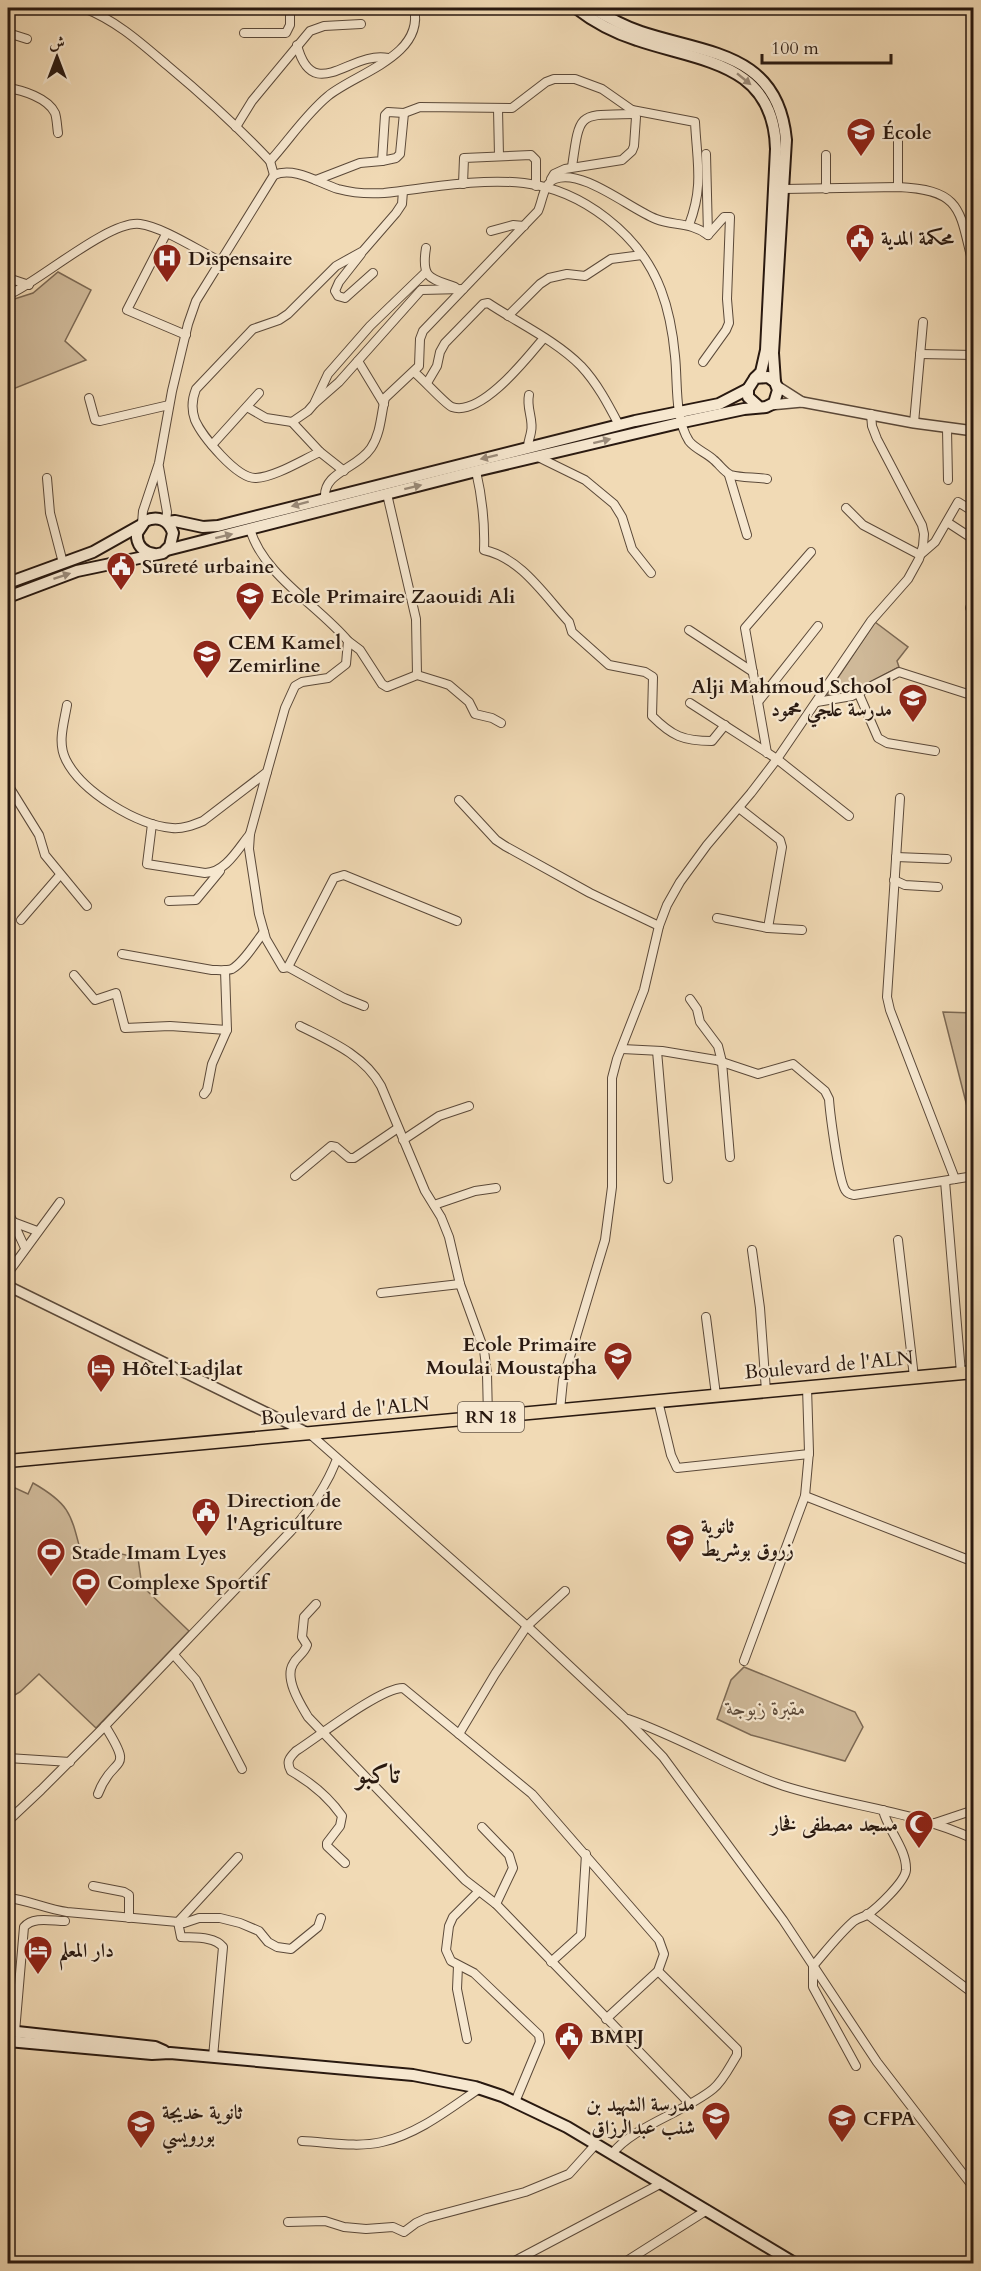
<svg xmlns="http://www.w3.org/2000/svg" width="981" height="2271" viewBox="0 0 981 2271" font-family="Cardo,Amiri,serif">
  <rect width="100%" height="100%" fill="#f1dab5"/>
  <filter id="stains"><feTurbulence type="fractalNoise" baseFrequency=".00333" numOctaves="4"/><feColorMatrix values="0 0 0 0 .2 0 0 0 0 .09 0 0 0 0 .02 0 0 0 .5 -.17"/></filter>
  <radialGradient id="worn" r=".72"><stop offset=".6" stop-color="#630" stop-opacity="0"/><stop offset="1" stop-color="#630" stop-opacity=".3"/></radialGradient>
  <g fill="#cfb999" stroke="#7c6954" stroke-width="1.5">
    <path d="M58 272 91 290 65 341 86 360 8 391V301L33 293Z"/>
    <path d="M875 622 908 647 897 661 899 667 851 692 830 696 827 694Z"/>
    <path d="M943 1012 973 1013V1130Z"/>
    <path d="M33 1483C70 1504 71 1514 81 1553L102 1549 138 1558 142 1586 189 1631 96 1728 39 1674 20 1692 8 1699V1487H13L28 1494Z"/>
    <path d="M744 1667 855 1712 863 1727 845 1761 751 1735 717 1719 731 1680Z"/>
  </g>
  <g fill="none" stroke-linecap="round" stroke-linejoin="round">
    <g stroke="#5b4939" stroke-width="10">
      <g id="minor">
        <path d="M84 8C117 21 141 43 168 66 204 96 238 127 270 161L274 175C294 166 319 183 338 189 353 193 369 194 384 193 429 188 478 178 524 183 582 190 640 234 661 290 669 311 673 334 675 356 678 383 674 417 689 441 695 449 707 453 714 460 719 464 725 473 731 475 742 478 756 477 767 479"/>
        <path d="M141 9 142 8"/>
        <path d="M8 33 27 39"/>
        <path d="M244 33H286L290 25V8"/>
        <path d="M297 45C313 106 351 50 388 58"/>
        <path d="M8 88C22 90 48 98 55 113 57 119 57 127 58 133"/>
        <path d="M498 109 499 156"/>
        <path d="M632 110 695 122C697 162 704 186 689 225"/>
        <path d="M236 127 252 101 310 31 324 26 361 24"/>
        <path d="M898 138V187"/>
        <path d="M706 154 708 235"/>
        <path d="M826 155V189"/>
        <path d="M270 161C289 140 306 114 328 96 356 73 425 56 414 8"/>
        <path d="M382 161 396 158 400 154 404 113"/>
        <path d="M572 167C580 110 578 115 635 114"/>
        <path d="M316 180 360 163 382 161 385 115 388 112 404 113 420 107 512 108 546 82 554 79H575L602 89 632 110 636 117 634 146 632 151 622 160 565 169 554 174 551 179"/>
        <path d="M463 184 464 158 531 155 536 160V186"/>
        <path d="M784 189 898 187C965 190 959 212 974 268"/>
        <path d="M491 231 513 225 524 226"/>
        <path d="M166 234 127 310 186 335"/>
        <path d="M426 248C421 279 430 278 455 287"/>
        <path d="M361 254 339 282 335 291 338 296 345 298 373 273"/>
        <path d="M8 278 29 285"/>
        <path d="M12 293C42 279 110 220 140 224 163 227 199 251 220 261"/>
        <path d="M508 316 540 284 549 278 567 274 585 276 611 259 642 255"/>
        <path d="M920 354 974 355"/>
        <path d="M358 361 384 404"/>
        <path d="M414 372C422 378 446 405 452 407 481 417 527 358 543 339"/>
        <path d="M427 383 437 366 440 352 445 343 483 304 488 303C518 323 555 340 581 366 597 383 608 404 619 425"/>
        <path d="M89 398 95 420 100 421 169 405"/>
        <path d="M315 403 339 382 421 290 463 289"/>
        <path d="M247 407 266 418 292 422"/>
        <path d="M914 423 923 322"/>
        <path d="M947 429 948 480"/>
        <path d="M212 445 259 393"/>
        <path d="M528 447C528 441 530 438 531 432 534 420 526 408 529 395"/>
        <path d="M320 452C302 460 275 477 256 478 237 479 202 436 195 420 191 409 192 399 196 389L253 329 279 320 288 314 336 266 363 251 396 213 402 204 403 191"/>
        <path d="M538 457 585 480 614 504 622 517 632 549 651 573"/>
        <path d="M159 467 167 512 166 521"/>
        <path d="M344 471 320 452 292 422 308 411 314 404 328 374 370 326 426 272"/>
        <path d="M476 471C482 497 485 523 484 550 521 558 544 595 569 622L572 632 609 665 645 672 653 677 652 716C672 736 683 741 712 741L725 725"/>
        <path d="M729 475 747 535"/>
        <path d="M47 478 50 513 63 563"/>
        <path d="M387 494 416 619 417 675"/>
        <path d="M325 498C323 472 357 469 371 448 381 433 381 414 385 398L419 366 420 339 423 331 538 211C543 200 543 184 555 179 582 168 630 209 656 219 674 226 691 222 708 235L724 217H730L727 299 729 323 726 330 703 362"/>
        <path d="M846 508 863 525 920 555 935 542 958 502 974 512"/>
        <path d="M947 522 970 537"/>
        <path d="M142 523 143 511 159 463 172 391 188 324 196 301 274 175"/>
        <path d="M970 608 974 597"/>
        <path d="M689 630 753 672"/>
        <path d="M348 641 360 650 382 684 387 687 417 675 443 683 449 685 469 702 475 714 492 718 501 723"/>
        <path d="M858 692 878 738 887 743 935 751"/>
        <path d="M758 702 818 626"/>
        <path d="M817 702 852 696 899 672 974 696"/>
        <path d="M690 703 777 759 849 816"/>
        <path d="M67 705C64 723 57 743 66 760 82 792 137 825 172 828 183 829 193 825 203 821L267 772 285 708 295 686 302 682 328 678 346 664 348 641C319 606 263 575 250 529"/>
        <path d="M767 753 745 628 811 552"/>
        <path d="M267 772 250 834 249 849 259 914 266 939 283 968 288 967 334 878 344 875 457 921"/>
        <path d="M8 785 39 835 45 855 87 906"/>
        <path d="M900 798 887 997 890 1010 955 1179"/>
        <path d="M459 800 496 840 505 846 590 893 659 926"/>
        <path d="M739 808 780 840 782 847 768 928"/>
        <path d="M152 824 147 864 205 873C225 873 238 849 250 834"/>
        <path d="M896 857 947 859"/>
        <path d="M894 880 905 885 938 887"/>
        <path d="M169 901 196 900 220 871"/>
        <path d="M717 918 768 928 802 930"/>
        <path d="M21 920 60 875"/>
        <path d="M122 954 212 970C218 970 226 971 232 969 244 962 255 943 264 932"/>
        <path d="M288 967 344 998 364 1006"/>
        <path d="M74 975 95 1000 116 993 125 1028 170 1026 227 1030"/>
        <path d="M690 999 697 1009 700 1022 718 1046 722 1062 730 1157"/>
        <path d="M300 1026C330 1041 364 1055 381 1086L425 1191 441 1217 449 1237 460 1284 484 1350 487 1374 488 1417"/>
        <path d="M622 1049 662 1051 716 1060 758 1074 793 1064 825 1091 829 1099C830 1113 839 1184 846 1191 848 1194 850 1194 854 1195L974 1176"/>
        <path d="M657 1051 668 1179"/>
        <path d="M204 1094 207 1090 212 1064 227 1030 225 970"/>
        <path d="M403 1140 439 1116 469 1106"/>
        <path d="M295 1176 331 1146 336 1147 349 1158H354L398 1128"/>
        <path d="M945 1181 961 1373"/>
        <path d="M434 1205 475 1191 496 1188"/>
        <path d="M8 1212 13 1222"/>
        <path d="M898 1240 914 1377"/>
        <path d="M25 1248 13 1222 37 1231"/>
        <path d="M752 1250 760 1308 766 1391"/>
        <path d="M8 1273 60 1202"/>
        <path d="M381 1293 460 1284"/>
        <path d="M706 1317 716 1395"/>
        <path d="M658 1401 671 1455 677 1468 809 1454"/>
        <path d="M560 1410 563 1380 605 1240 612 1187V1078L617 1059 644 990 659 926 667 905 680 882 707 845 751 793 777 759 871 621 908 579 919 559 923 546 924 534 922 525 877 439 872 426 871 414"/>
        <path d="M310 1434 527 1626 624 1717 663 1757 783 1920 877 2062 974 2188"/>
        <path d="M805 1496 974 1562"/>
        <path d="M316 1604 304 1617 302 1637 307 1645C304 1654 297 1656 293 1664 284 1679 301 1705 308 1717L465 1880 496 1904 690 2104"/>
        <path d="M174 1655 196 1680 242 1769"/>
        <path d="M744 1661 805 1496 809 1452 807 1387"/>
        <path d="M628 1719C682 1738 730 1768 784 1786 847 1806 913 1811 974 1839"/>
        <path d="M459 1734 495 1674 527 1626 565 1591"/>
        <path d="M8 1758 70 1762"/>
        <path d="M98 1794C112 1754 136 1775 105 1726"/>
        <path d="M8 1821 41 1790 102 1729 291 1531C311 1509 326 1487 337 1459"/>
        <path d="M935 1823 974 1810"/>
        <path d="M482 1827 509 1855 513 1868 496 1904"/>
        <path d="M345 1863 327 1846V1843L340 1826 342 1816C328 1796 312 1783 291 1771 286 1762 289 1758 296 1751 318 1737 380 1688 403 1688L532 1794 659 1940 664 1954 658 1971 606 2019"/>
        <path d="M93 1886 124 1892 129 1895V1918"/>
        <path d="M479 1891 453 1917 449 1926 446 1950 451 1961 474 1973 539 2035 540 2042 515 2102"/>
        <path d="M8 1898C28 1900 46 1909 67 1912L178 1922 184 1923 199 1918H220L240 1923 259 1931 268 1942 277 1947 291 1949 318 1927 321 1918"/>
        <path d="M867 1914 974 1994"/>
        <path d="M551 1962 581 1935 586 1854"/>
        <path d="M458 1966 457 1989 467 2039"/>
        <path d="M15 2032 24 1927C33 1916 52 1921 65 1921"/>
        <path d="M213 2057 223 1947C214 1936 194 1938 181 1937L178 1922 238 1857"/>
        <path d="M856 2066 813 1987V1966C826 1951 839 1934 854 1921 858 1918 863 1917 867 1915 877 1908 905 1882 906 1870 907 1849 887 1829 883 1810"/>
        <path d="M302 2141C327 2142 357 2148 382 2142 418 2134 449 2109 480 2088"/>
        <path d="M612 2154C632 2127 685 2112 713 2089 723 2081 730 2066 737 2055V2049L658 1971"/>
        <path d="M288 2222 325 2221 344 2227 366 2229 393 2227 404 2232 416 2223 427 2218 525 2192 569 2174 596 2144"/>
        <path d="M509 2264 662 2183"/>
        <path d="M622 2264 707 2210"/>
      </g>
    </g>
    <g stroke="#5b4939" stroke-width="12">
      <g id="tertiary">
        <path d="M777 386 802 402"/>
        <path d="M770 405 802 402 914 423 974 431"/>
        <path d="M8 1286 308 1433"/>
      </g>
    </g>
    <g stroke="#291910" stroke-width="14">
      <g id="secondary">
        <path d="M576 8C594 22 615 33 637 40 701 62 774 62 776 149L766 350 761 372 755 378"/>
        <path d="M592 8C607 17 623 26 641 32 707 54 778 52 786 140L773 353 775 382"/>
        <path d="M167 522 175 521 203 527 218 526 635 421 719 404 748 389"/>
        <path d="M167 550 476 471 683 422 744 409 766 407 774 403 778 390 775 382 768 377 755 378 748 389V397L758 406"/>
        <path d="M8 583 93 552 141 525"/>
        <path d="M8 597 77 571 163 553 170 546 173 533C169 520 158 515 145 521L137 533C136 545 143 552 154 554"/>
        <path d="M8 2031 155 2047 164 2051"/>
        <path d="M8 2041 152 2054 170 2053 413 2075 475 2087 502 2096 567 2127 796 2264"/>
      </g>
    </g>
    <g stroke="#291910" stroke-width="15">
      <path id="primary" d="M8 1461 974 1372"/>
    </g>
    <use href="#minor" stroke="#f6e7cf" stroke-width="8"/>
    <use href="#tertiary" stroke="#f6e7cf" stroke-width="9"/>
    <use href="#secondary" stroke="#f6e7cf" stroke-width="10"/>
    <use href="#primary" stroke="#f1dab5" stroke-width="12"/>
  </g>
  <defs><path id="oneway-solid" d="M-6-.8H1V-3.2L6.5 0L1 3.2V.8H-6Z" transform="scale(1.5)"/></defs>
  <g fill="#9a8a79">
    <use href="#oneway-solid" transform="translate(744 79) rotate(39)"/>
    <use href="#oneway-solid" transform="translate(602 441) rotate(-14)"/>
    <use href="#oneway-solid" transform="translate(489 457) rotate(166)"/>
    <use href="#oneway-solid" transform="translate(413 487) rotate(-14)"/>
    <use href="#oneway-solid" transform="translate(300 504) rotate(165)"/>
    <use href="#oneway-solid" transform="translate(224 536) rotate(-14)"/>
    <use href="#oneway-solid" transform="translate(62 576) rotate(-18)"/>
  </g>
  <defs>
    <g id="school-pin" transform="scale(1.5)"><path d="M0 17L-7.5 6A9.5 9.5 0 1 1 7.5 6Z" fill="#8f2418" stroke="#f6e7cf"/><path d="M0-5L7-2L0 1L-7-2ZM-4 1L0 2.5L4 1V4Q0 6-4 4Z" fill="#fff"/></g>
    <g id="civic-pin" transform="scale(1.5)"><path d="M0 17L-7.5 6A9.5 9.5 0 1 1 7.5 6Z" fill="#8f2418" stroke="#f6e7cf"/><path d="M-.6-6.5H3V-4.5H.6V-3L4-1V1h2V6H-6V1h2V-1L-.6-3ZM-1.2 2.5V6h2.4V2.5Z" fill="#fff"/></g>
    <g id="hospital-pin" transform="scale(1.5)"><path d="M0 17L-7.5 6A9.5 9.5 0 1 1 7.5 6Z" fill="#8f2418" stroke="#f6e7cf"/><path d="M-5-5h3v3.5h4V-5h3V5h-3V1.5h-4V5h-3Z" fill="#fff"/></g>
    <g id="hotel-pin" transform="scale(1.5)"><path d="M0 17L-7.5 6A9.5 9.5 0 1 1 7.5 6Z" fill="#8f2418" stroke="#f6e7cf"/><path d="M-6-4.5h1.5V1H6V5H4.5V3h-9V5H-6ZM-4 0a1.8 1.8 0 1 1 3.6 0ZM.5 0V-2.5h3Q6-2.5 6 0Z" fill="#fff"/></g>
    <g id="stadium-pin" transform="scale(1.5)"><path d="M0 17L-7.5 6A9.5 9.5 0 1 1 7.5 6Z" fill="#8f2418" stroke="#f6e7cf"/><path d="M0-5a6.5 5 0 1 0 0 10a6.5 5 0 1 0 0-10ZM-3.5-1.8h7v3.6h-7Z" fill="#fff"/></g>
    <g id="mosque-pin" transform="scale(1.5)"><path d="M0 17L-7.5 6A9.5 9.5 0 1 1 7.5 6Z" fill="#8f2418" stroke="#f6e7cf"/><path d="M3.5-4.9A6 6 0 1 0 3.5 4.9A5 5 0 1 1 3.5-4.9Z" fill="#fff"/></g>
    <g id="university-pin" transform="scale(1.5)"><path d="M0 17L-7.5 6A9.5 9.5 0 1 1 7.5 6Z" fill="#8f2418" stroke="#f6e7cf"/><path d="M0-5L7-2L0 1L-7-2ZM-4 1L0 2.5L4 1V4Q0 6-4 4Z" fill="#fff"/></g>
  </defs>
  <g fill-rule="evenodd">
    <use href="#school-pin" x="861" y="132"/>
    <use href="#civic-pin" x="860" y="238"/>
    <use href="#hospital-pin" x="167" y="258"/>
    <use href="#civic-pin" x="121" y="566"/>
    <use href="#school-pin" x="250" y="596"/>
    <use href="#school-pin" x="207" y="654"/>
    <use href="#school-pin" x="913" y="698"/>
    <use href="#school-pin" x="618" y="1356"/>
    <use href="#hotel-pin" x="101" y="1368"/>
    <use href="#civic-pin" x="206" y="1512"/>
    <use href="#school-pin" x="680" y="1538"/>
    <use href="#stadium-pin" x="51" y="1552"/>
    <use href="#stadium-pin" x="86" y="1582"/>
    <use href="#mosque-pin" x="919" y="1824"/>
    <use href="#hotel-pin" x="38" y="1950"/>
    <use href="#civic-pin" x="569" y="2036"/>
    <use href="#school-pin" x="716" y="2116"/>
    <use href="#university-pin" x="842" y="2118"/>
    <use href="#school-pin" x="141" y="2124"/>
  </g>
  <g text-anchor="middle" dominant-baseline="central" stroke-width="4.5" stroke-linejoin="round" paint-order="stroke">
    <rect fill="#f6e7cf" stroke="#665749" stroke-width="1.5" x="458" y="1402" width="66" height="30" rx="4.5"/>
    <g font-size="18" font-weight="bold" fill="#291910">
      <text x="491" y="1417">RN 18</text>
    </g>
    <g font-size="20" font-weight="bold" fill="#291910" stroke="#f6e7cf" text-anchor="start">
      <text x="882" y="132">École</text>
      <text x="881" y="238">محكمة المدية</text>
      <text x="188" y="258">Dispensaire</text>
      <text x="142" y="566">Sureté urbaine</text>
      <text x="271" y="596">Ecole Primaire Zaouidi Ali</text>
      <text x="228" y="642">CEM Kamel<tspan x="228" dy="23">Zemirline</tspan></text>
      <text x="892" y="686" text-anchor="end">Alji Mahmoud School<tspan x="892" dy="23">مدرسة علجي محمود</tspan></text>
      <text x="597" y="1344" text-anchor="end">Ecole Primaire<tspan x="597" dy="23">Moulai Moustapha</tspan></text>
      <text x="122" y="1368">Hôtel Ladjlat</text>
      <text x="227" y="1500">Direction de<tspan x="227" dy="23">l'Agriculture</tspan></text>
      <text x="701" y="1526">ثانوية<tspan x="701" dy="23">زروق بوشريط</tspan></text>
      <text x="72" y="1552">Stade Imam Lyes</text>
      <text x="107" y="1582">Complexe Sportif</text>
      <text x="898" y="1824" text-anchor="end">مسجد مصطفى فخار</text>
      <text x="59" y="1950">دار المعلم</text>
      <text x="590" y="2036">BMPJ</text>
      <text x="695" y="2104" text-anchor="end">مدرسة الشهيد بن<tspan x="695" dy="23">شنب عبدالرزاق</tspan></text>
      <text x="162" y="2112">ثانوية خديجة<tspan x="162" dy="23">بورويسي</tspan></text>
      <text x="863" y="2118">CFPA</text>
    </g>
    <g font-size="20" fill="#291910" stroke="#f6e7cf">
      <text transform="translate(829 1365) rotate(-5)">Boulevard de l'ALN</text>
      <text transform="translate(345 1411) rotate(-5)">Boulevard de l'ALN</text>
    </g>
    <g font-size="20" font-style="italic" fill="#5b4939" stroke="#f6e7cf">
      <text x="766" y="1708">مقبرة زبوجة</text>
    </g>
    <g font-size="26" font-weight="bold" fill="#291910" stroke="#f6e7cf">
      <text x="378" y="1774">تاكبو</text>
    </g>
  </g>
  <rect width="981" height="2271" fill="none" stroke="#f1dab5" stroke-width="30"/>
  <rect x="9" y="9" width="963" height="2253" fill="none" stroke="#291910" stroke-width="3"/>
  <rect x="15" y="15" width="951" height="2241" fill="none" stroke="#291910" stroke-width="1.5"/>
  <g transform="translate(57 57)" stroke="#f6e7cf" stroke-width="4.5" paint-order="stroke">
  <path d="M0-4.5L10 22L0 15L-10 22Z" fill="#291910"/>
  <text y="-9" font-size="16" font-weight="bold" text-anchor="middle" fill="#291910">ش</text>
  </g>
  <path d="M762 54v9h129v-9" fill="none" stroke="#291910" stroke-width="3"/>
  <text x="771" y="54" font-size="18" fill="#291910" stroke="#f6e7cf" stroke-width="4.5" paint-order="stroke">100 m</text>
  <rect width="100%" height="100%" filter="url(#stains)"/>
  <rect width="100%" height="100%" fill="url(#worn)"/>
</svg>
